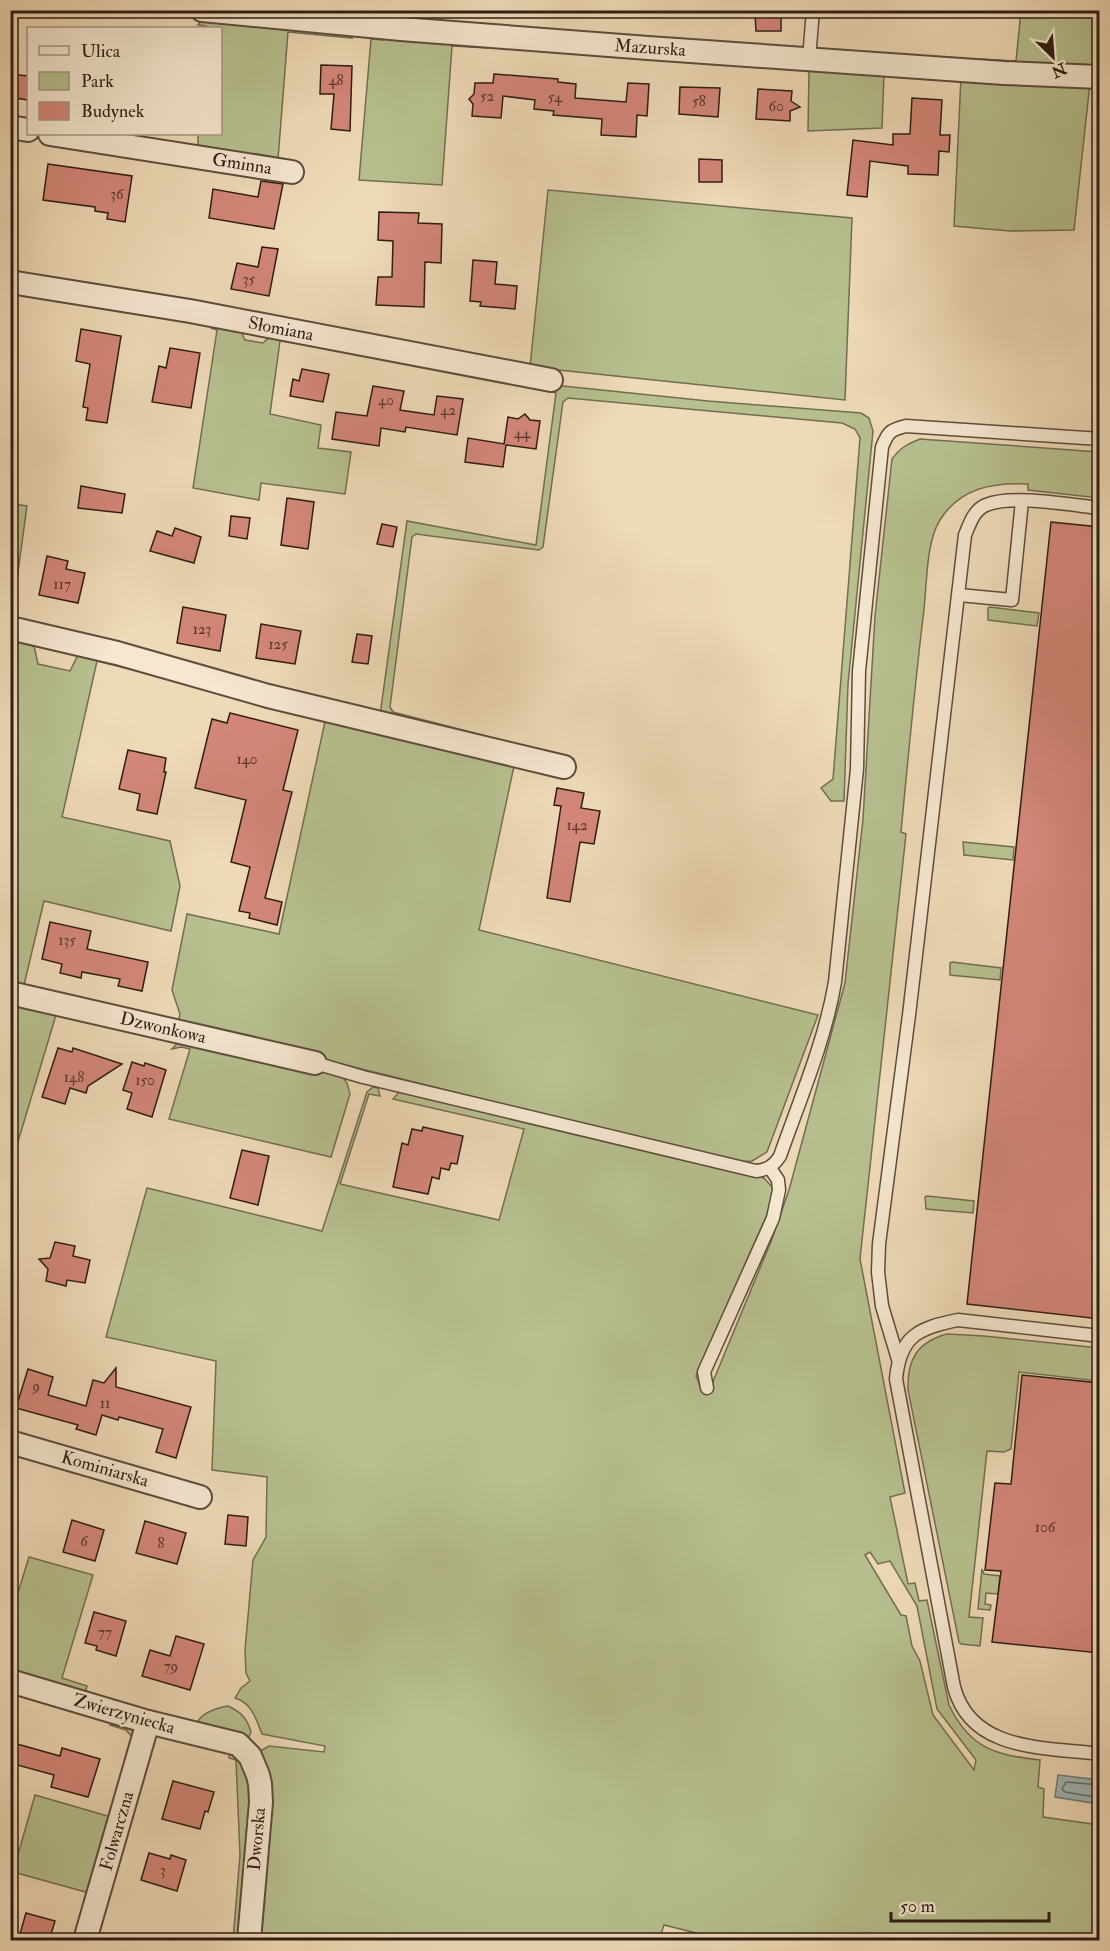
<svg xmlns="http://www.w3.org/2000/svg" width="1110" height="1951" viewBox="0 0 1110 1951" font-family="'IM FELL Double Pica',serif">
  <rect width="100%" height="100%" fill="#efdab7"/>
  <filter id="stains"><feTurbulence type="fractalNoise" baseFrequency=".00333" numOctaves="4"/><feColorMatrix values="0 0 0 0 .2 0 0 0 0 .09 0 0 0 0 .02 0 0 0 .5 -.17"/></filter>
  <radialGradient id="worn" r=".72"><stop offset=".6" stop-color="#630" stop-opacity="0"/><stop offset="1" stop-color="#630" stop-opacity=".3"/></radialGradient>
  <g fill="#b7c08f" stroke="#726e52" stroke-width="1.5" fill-rule="evenodd">
    <path d="M1021 11H1099V69L984 62 981 59 1016 61Z"/>
    <path d="M202 20 348 32 352 38 288 32 278 159 198 146V134H220V28H206V26L198 25Z"/>
    <path d="M386 35 486 43 488 48 452 46 442 185 359 180 371 39 383 40Z"/>
    <path d="M809 71 884 74 882 128 808 131Z"/>
    <path d="M961 77 1090 83 1074 230 1010 231 954 226Z"/>
    <path d="M548 190 852 218 845 400 530 367Z"/>
    <path d="M215 321 240 329 245 340 263 343 273 333 287 336 294 343 280 341 270 414 321 425 318 448 351 452 345 494 261 483 259 500 193 488 217 330 211 328Z"/>
    <path d="M553 385 708 401 861 413 869 418 873 431 848 684 844 801H831L821 788 833 779 860 438 855 429 842 423 568 398 563 402 543 547 539 550 416 534 412 537 390 707 393 712 574 759 573 762 380 715 407 521 536 545 556 393 525 386Z"/>
    <path d="M920 439 1099 452V498L1028 490V484C993 482 960 488 940 520 926 542 927 583 924 609 915 683 908 758 901 832L906 834 860 1259 905 1493 890 1497 906 1574 908 1584 915 1583 919 1601 927 1600 949 1705C970 1749 996 1755 1040 1760L1038 1787 1044 1789 1043 1817 1099 1825V1940H713L708 1936 664 1925 659 1940H256L259 1759 262 1750 269 1746 324 1752 325 1746 262 1734C256 1719 252 1703 235 1698L241 1688 250 1681 246 1673 245 1650 253 1560 266 1537 267 1477 212 1470 216 1361 106 1337 147 1188 322 1231 367 1092 373 1087 378 1088 380 1096 369 1094 340 1184 499 1220 524 1129 393 1099 400 1091 754 1175 764 1178 773 1188 771 1206 696 1376 703 1392 712 1384 772 1239 789 1190 845 983 863 819 875 616 892 459C900 448 907 444 920 439ZM870 1552 878 1564 890 1561 917 1606 937 1709 976 1760 974 1770 933 1715 920 1661 912 1646 906 1616 901 1615 865 1555Z"/>
    <path d="M13 504 27 506 11 623 10 523Z"/>
    <path d="M990 607 1039 613 1037 626 988 620V608Z"/>
    <path d="M11 640 34 646 38 664 70 671 78 655 90 653 182 682 97 661 62 817 170 841 180 886 171 931 44 901 24 985 11 987Z"/>
    <path d="M326 717 514 766 479 930 818 1015 767 1152 752 1161 734 1162 178 1023 180 1014 172 990 187 914 279 934Z"/>
    <path d="M963 842 1014 847 1013 860 964 855Z"/>
    <path d="M952 962 1001 968 1000 980 950 975V963Z"/>
    <path d="M11 1000 56 1015 11 1165Z"/>
    <path d="M182 1038 341 1075 347 1083 350 1094 331 1157 169 1119 190 1049 181 1047 172 1049Z"/>
    <path d="M927 1196 974 1201 973 1213 926 1209 925 1197Z"/>
    <path d="M947 1334 984 1336 1099 1348V1381L1019 1372 1011 1449 1004 1452 987 1451 969 1617 983 1618 980 1646 961 1644 959 1642 908 1390C907 1360 917 1342 947 1334Z"/>
    <path d="M29 1557 93 1575 62 1678 87 1686 85 1693 11 1674 10 1619Z"/>
    <path d="M982 1569 984 1574 1000 1576 998 1594 986 1593 985 1604 991 1605 990 1610 978 1609Z"/>
    <path d="M228 1706C241 1712 247 1718 251 1732L248 1739 197 1723C202 1712 217 1708 228 1706Z"/>
    <path d="M115 1717C128 1720 137 1722 137 1738L93 1894 13 1872 35 1795 111 1817 134 1739 126 1730 110 1725Z"/>
    <path d="M230 1751 236 1753 252 1781 243 1940H233L240 1855 236 1760 229 1758Z"/>
  </g>
  <path fill="#9db8b8" stroke="#717a77" stroke-width="1.5" d="M1058 1775 1099 1780V1804L1055 1797Z"/>
  <g fill="none" stroke-linecap="round" stroke-linejoin="round">
    <path stroke="#666a66" stroke-width="1.5" d="M1100 1785 1066 1782 1062 1789 1065 1792 1100 1798"/>
  </g>
  <g fill="#d48779" stroke="#2e1d15" stroke-width="1.5">
    <path d="M755 14H781V31H756Z"/>
    <path d="M321 65 352 66 350 131 331 129 334 94H320Z"/>
    <path d="M10 74 28 76V100L10 97Z"/>
    <path d="M494 74 558 79V82L576 84 575 98 626 102 628 83 649 84 647 116 637 115 636 137 601 135 602 119 553 115 554 111 534 109 535 100 503 96 501 118 472 116 473 104 469 99 474 94 475 83H493Z"/>
    <path d="M680 87 720 88 718 117 679 114Z"/>
    <path d="M758 89 792 91 791 101 800 107 790 111V121L756 119Z"/>
    <path d="M912 98 942 100 940 135H950L949 152 939 151 938 175 908 174V166L870 161 867 197 847 195 853 140 893 145V134H910Z"/>
    <path d="M699 159 722 160V182H699Z"/>
    <path d="M48 164 132 176 125 222 107 219 108 213 95 211V207L43 200Z"/>
    <path d="M261 181 283 184 274 229 209 218 213 189 258 197Z"/>
    <path d="M379 212 419 213 418 223 442 224 441 263 425 262 424 307 376 305 378 277H392L393 241 378 240Z"/>
    <path d="M262 247 278 249 269 296 231 289 237 263 258 267Z"/>
    <path d="M473 260 497 262 495 284 517 286 515 309 480 306 481 302 470 301Z"/>
    <path d="M81 329 121 336 107 423 86 420 88 408 83 407 90 364 76 361Z"/>
    <path d="M170 348 200 353 191 408 152 402 159 366 166 368Z"/>
    <path d="M302 369 329 374 323 402 290 396 293 379 299 381Z"/>
    <path d="M373 386 404 391 400 410 434 415 437 396 463 399 457 435 406 427 405 432 381 428 379 446 332 439 336 412 367 416Z"/>
    <path d="M525 414 530 420 540 421 536 449 506 445 503 467 465 462 468 438 504 444 508 417 518 419Z"/>
    <path d="M81 486 125 494 122 513 78 508Z"/>
    <path d="M287 498 314 502 308 549 281 545Z"/>
    <path d="M231 516 250 518 247 539 229 536Z"/>
    <path d="M1051 522 1100 527V1319L967 1304Z"/>
    <path d="M382 524 397 527 393 547 377 544Z"/>
    <path d="M175 528 201 537 194 563 150 551 157 531 172 536Z"/>
    <path d="M47 556 68 561 66 569 85 573 78 603 39 595Z"/>
    <path d="M183 607 226 615 220 651 177 643Z"/>
    <path d="M261 624 301 631 295 664 256 658Z"/>
    <path d="M357 634 372 636 368 664 352 662Z"/>
    <path d="M230 713 298 730 283 790 292 792 265 898 282 902 277 925 249 918 250 913 239 911 250 867 231 862 246 800 195 788 212 719 227 723Z"/>
    <path d="M128 750 166 758 164 772H166L157 814 137 810 140 794 119 789Z"/>
    <path d="M557 788 584 793 581 808 600 811 594 844 580 842 570 902 547 898 561 806 554 805Z"/>
    <path d="M50 922 91 931 87 949 148 962 142 991 118 986 120 979 82 972 81 978 60 973 62 964 42 959Z"/>
    <path d="M58 1048 72 1052 73 1048 122 1064 88 1086 86 1093 70 1088 65 1104 42 1097Z"/>
    <path d="M132 1062 144 1066 145 1063 166 1070 152 1117 127 1109 132 1093 123 1090Z"/>
    <path d="M423 1127 463 1136 457 1164 451 1163 449 1170 441 1168 439 1179 432 1177 428 1194 393 1187 402 1143 408 1145 412 1129 422 1131Z"/>
    <path d="M242 1150 269 1156 258 1205 230 1198Z"/>
    <path d="M55 1242 75 1246 73 1256 90 1260 85 1283 67 1280 66 1286 46 1281 48 1269 39 1259 50 1258Z"/>
    <path d="M116 1368V1387L191 1407 176 1458 156 1452 163 1429 119 1417 118 1420 102 1415 96 1435 76 1429 78 1425 16 1408 28 1369 53 1377 48 1395 86 1406 93 1380 104 1383Z"/>
    <path d="M1022 1375 1100 1383V1653L992 1642 1001 1571 985 1570 995 1483 1011 1484Z"/>
    <path d="M228 1515 248 1517 246 1546 225 1544Z"/>
    <path d="M72 1520 104 1530 95 1561 63 1552Z"/>
    <path d="M145 1521 186 1533 177 1564 136 1553Z"/>
    <path d="M94 1612 126 1621 116 1656 96 1650 97 1646 85 1643Z"/>
    <path d="M176 1636 204 1644 190 1690 142 1676 150 1650 170 1656Z"/>
    <path d="M10 1742 60 1756 62 1748 100 1759 88 1797 51 1787 54 1775 10 1763Z"/>
    <path d="M173 1781 214 1792 208 1812 205 1811 200 1829 162 1819Z"/>
    <path d="M149 1853 170 1859 171 1855 186 1860 177 1891 141 1880Z"/>
    <path d="M26 1913 55 1921 49 1941H18Z"/>
  </g>
  <g fill="none" stroke-linecap="round" stroke-linejoin="round">
    <g stroke="#5e4c3e" stroke-width="15">
      <g id="lane">
        <path d="M401 29 403 10"/>
        <path d="M809 59 813 10"/>
        <path d="M959 595 1012 600 1022 501"/>
        <path d="M315 1063 363 1077 756 1171C767 1170 774 1166 780 1156 800 1099 825 1041 835 982L857 769 859 671 882 447C888 432 890 430 906 426L1100 439"/>
        <path d="M1100 1336 958 1320C918 1328 900 1336 896 1379L954 1687C971 1752 1045 1747 1100 1754"/>
        <path d="M898 1359 882 1306 878 1272 879 1244 909 1015 965 535C970 523 974 510 986 505 1011 494 1071 505 1100 508"/>
        <path d="M707 1388 704 1372 773 1218 779 1190 778 1180 770 1168"/>
      </g>
    </g>
    <g stroke="#5e4c3e" stroke-width="26">
      <g id="street">
        <path d="M202 10 401 29 648 48 1004 73 1100 77"/>
        <path d="M10 127 28 130"/>
        <path d="M50 134 292 172"/>
        <path d="M10 282 190 311 551 380"/>
        <path d="M10 628 117 653 268 696 564 767"/>
        <path d="M10 993 315 1063"/>
        <path d="M10 1442 200 1497"/>
        <path d="M10 1681 148 1722 238 1744 250 1756 258 1775 260 1784 261 1802 249 1940"/>
        <path d="M85 1940 148 1722"/>
      </g>
    </g>
    <use href="#lane" stroke="#f5e7d0" stroke-width="12"/>
    <use href="#street" stroke="#f5e7d0" stroke-width="22"/>
  </g>
  <g text-anchor="middle" dominant-baseline="central" stroke-width="5" stroke-linejoin="round" paint-order="stroke">
    <g font-size="15" fill="#58382e">
      <text x="336" y="80">48</text>
      <text x="487" y="96">52</text>
      <text x="555" y="97">54</text>
      <text x="699" y="101">58</text>
      <text x="776" y="106">60</text>
      <text x="117" y="194">36</text>
      <text x="249" y="279">35</text>
      <text x="386" y="400">40</text>
      <text x="448" y="410">42</text>
      <text x="522" y="433">44</text>
      <text x="62" y="584">117</text>
      <text x="202" y="629">123</text>
      <text x="278" y="644">125</text>
      <text x="247" y="759">140</text>
      <text x="577" y="825">142</text>
      <text x="67" y="940">135</text>
      <text x="74" y="1077">148</text>
      <text x="145" y="1080">150</text>
      <text x="36" y="1386">9</text>
      <text x="105" y="1403">11</text>
      <text x="1045" y="1527">106</text>
      <text x="84" y="1541">6</text>
      <text x="161" y="1543">8</text>
      <text x="105" y="1632">77</text>
      <text x="171" y="1666">79</text>
      <text x="163" y="1870">3</text>
    </g>
    <g font-size="18" fill="#2e1d15" stroke="#f5e7d0">
      <text transform="translate(650 48) rotate(4)">Mazurska</text>
      <text transform="translate(242 164) rotate(9)">Gminna</text>
      <text transform="translate(281 329) rotate(11)">Słomiana</text>
      <text transform="translate(163 1028) rotate(13)">Dzwonkowa</text>
      <text transform="translate(105 1469) rotate(16)">Kominiarska</text>
      <text transform="translate(124 1714) rotate(16)">Zwierzyniecka</text>
      <text transform="translate(117 1831) rotate(-74)">Folwarczna</text>
      <text transform="translate(257 1839) rotate(-85)">Dworska</text>
    </g>
  </g>
  <rect width="1110" height="1951" fill="none" stroke="#efdab7" stroke-width="36"/>
  <rect x="12" y="12" width="1086" height="1927" fill="none" stroke="#2e1d15" stroke-width="3"/>
  <rect x="18" y="18" width="1074" height="1915" fill="none" stroke="#2e1d15" stroke-width="1.5"/>
  <rect x="27" y="27" width="195" height="108" fill="#f5e7d0" stroke="#a59685" stroke-width="1.5"/>
  <rect x="39" y="46" width="30" height="9" fill="#f5e7d0" stroke="#a59685" stroke-width="1.5"/>
  <text x="81" y="57" font-size="18" fill="#2e1d15">Ulica</text>
  <rect x="39" y="72" width="30" height="18" fill="#b7c08f" stroke="#a59685" stroke-width="1.5"/>
  <text x="81" y="87" font-size="18" fill="#2e1d15">Park</text>
  <rect x="39" y="102" width="30" height="18" fill="#d48779" stroke="#a59685" stroke-width="1.5"/>
  <text x="81" y="117" font-size="18" fill="#2e1d15">Budynek</text>
  <g transform="translate(1053 57) rotate(155)" stroke="#f5e7d0" stroke-width="4.5" paint-order="stroke">
  <path d="M0-4.5L10 22L0 15L-10 22Z" fill="#2e1d15"/>
  <text y="-9" font-size="16" font-weight="bold" text-anchor="middle" fill="#2e1d15">N</text>
  </g>
  <path d="M891 1912v9h158v-9" fill="none" stroke="#2e1d15" stroke-width="3"/>
  <text x="900" y="1912" font-size="18" fill="#2e1d15" stroke="#f5e7d0" stroke-width="4.5" paint-order="stroke">50 m</text>
  <rect width="100%" height="100%" filter="url(#stains)"/>
  <rect width="100%" height="100%" fill="url(#worn)"/>
</svg>
